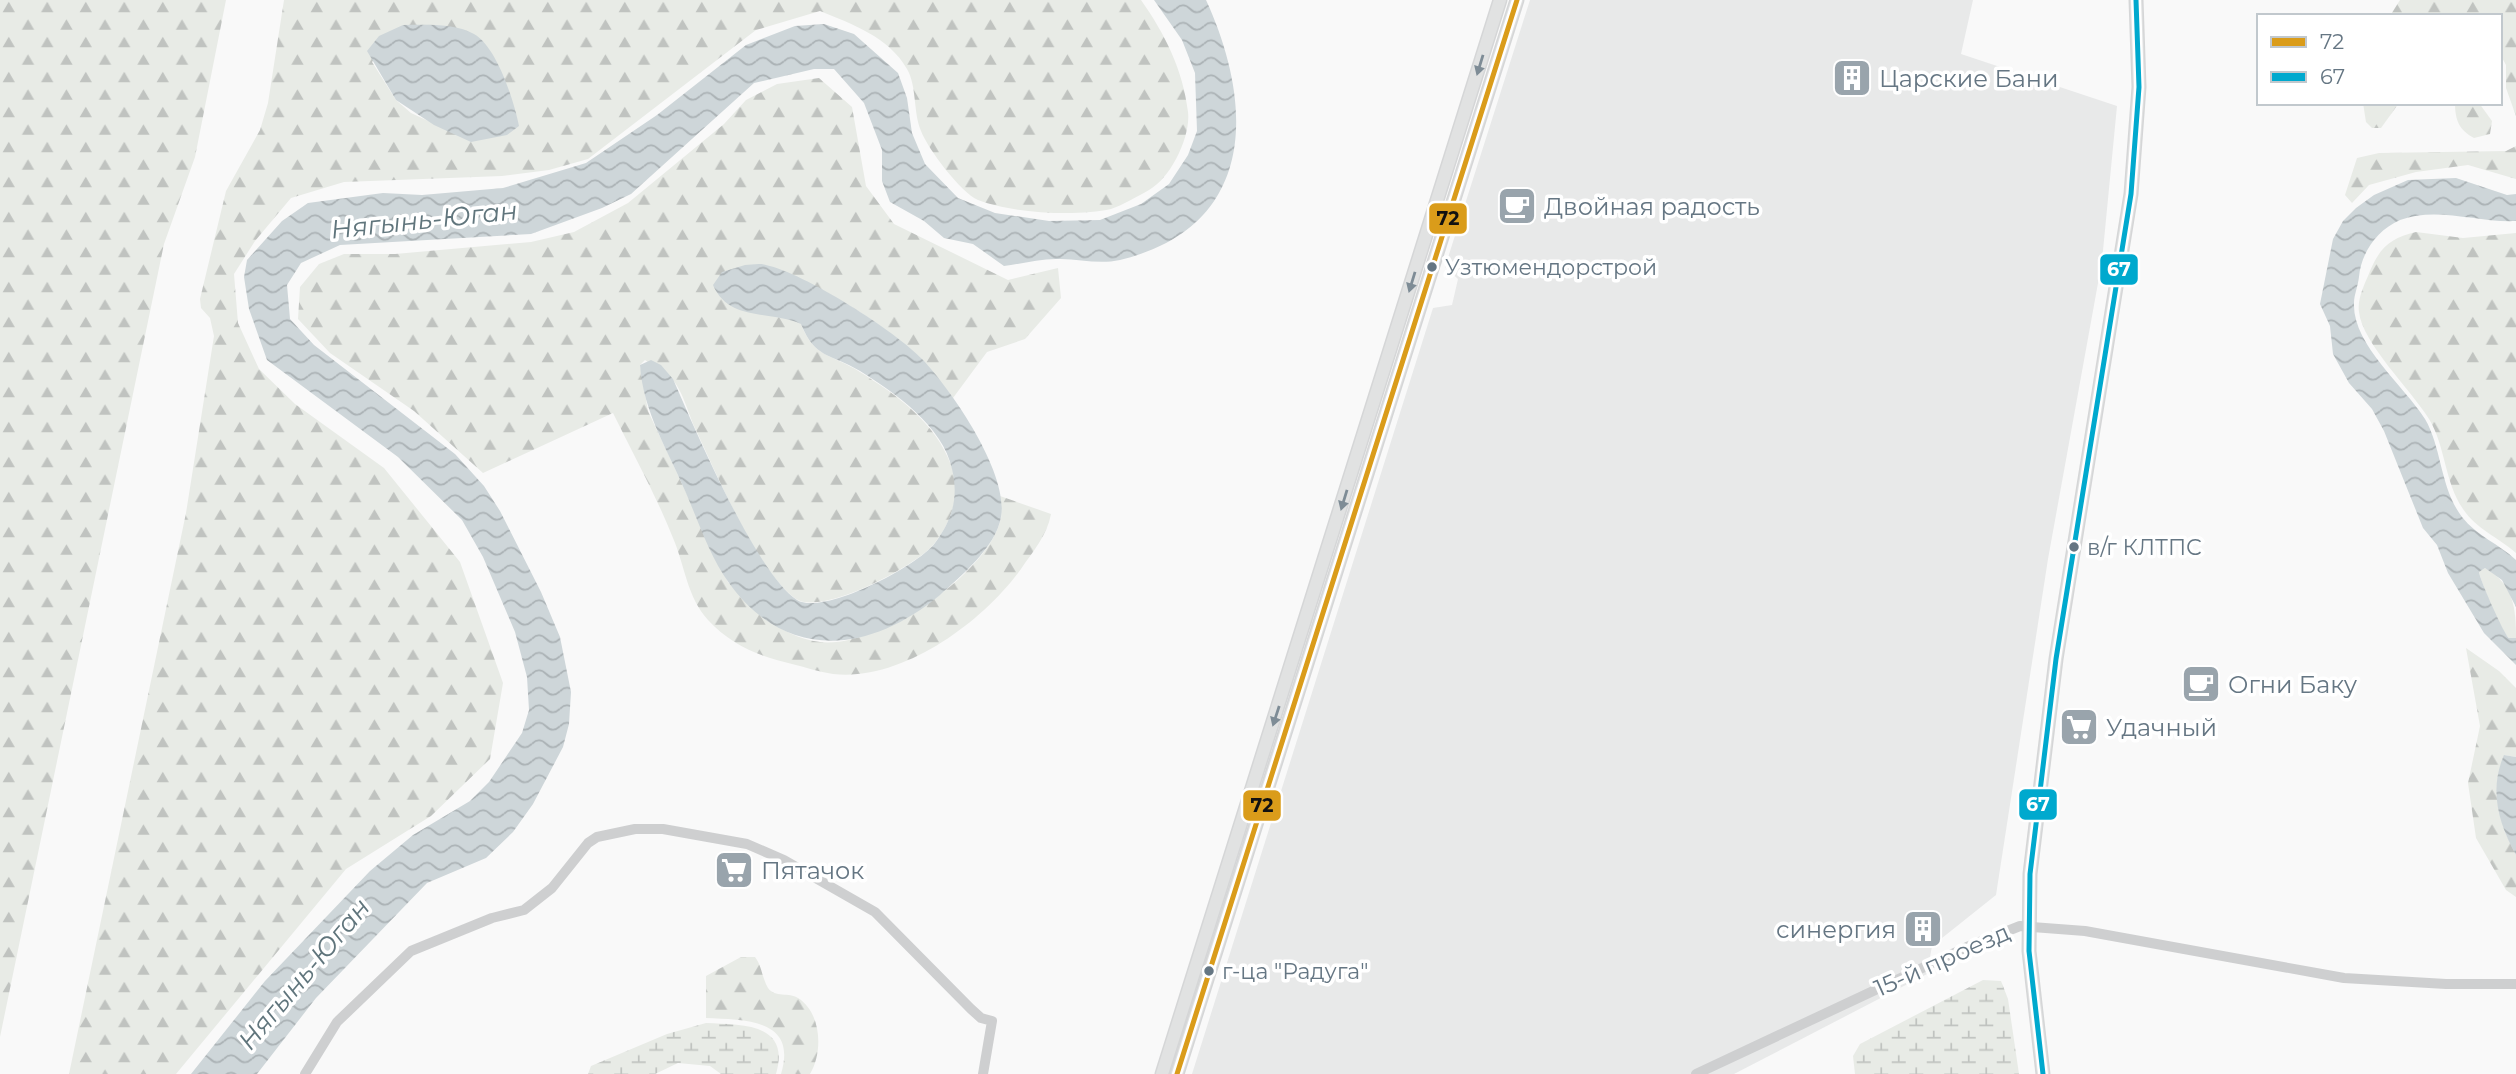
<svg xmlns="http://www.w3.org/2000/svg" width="2516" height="1074" viewBox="0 0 2516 1074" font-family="Montserrat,sans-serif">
  <defs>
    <pattern id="forest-firs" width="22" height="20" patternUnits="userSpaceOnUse" patternTransform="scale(1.75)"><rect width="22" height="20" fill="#e8ebe6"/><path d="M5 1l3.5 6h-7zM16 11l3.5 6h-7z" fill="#c0c3c0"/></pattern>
    <pattern id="wetland-marsh" width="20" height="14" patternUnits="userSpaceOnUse" patternTransform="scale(1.75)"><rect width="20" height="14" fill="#e8ebe6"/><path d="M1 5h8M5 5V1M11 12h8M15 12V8" fill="none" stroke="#c0c3c0"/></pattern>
    <pattern id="water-waves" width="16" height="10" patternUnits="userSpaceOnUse" patternTransform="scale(1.75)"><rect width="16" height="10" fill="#ced6d9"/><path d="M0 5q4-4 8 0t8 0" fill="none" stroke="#abb2b5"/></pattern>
  </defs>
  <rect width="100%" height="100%" fill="#f9f9f9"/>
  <path fill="#e8e9e9" d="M1530 0H1973L1961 54 2117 106 2102 261 2048 559 1996 895 1932 946 1927 974 1734 1074H1192L1433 308 1452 305 1458 279 1445 267Z"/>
  <path fill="#e8ebe6" d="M2485 568C2514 584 2516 609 2516 639L2509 638C2501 632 2481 582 2479 572Z"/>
  <g fill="url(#forest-firs)" fill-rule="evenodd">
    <path d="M0 0H226L195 157 164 244 0 1037Z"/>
    <path d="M284 0H1141C1165 34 1183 70 1188 112 1191 136 1171 178 1149 190 1138 196 1123 205 1111 209 1076 217 1011 213 978 200 961 193 928 149 921 131 913 112 917 86 907 69 889 37 852 24 820 11L756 30 588 159 549 170 502 176 344 182 291 198 255 241 234 274 238 323 259 369 295 404 384 468 460 562 503 683 490 759 431 816 346 869 176 1074H69L186 513 214 336 210 318 201 308 200 299 226 191 260 130 268 103ZM403 25C436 26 465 23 488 49L450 131 411 113 396 100 372 62Z"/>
    <path d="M2400 0H2516V116L2506 88V65L2500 54V16H2390Z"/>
    <path d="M819 78 852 107 866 186 894 224 1008 280 1058 268 1061 298 1025 339 987 352 953 398C906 333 839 294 765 265L763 314 784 316 801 324C814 358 832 354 860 372 897 395 936 423 951 465 962 493 952 521 934 544 916 566 822 616 796 599 757 572 715 470 694 426 688 412 682 389 671 378 664 371 653 366 645 360L640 365 648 411 728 582C751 609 784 638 820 642 877 649 989 574 1001 518 1002 511 1000 503 1000 496L1051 514C1047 536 1033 551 1021 569 983 622 902 682 833 674 819 672 805 667 792 664 760 657 731 645 708 620 687 597 685 566 673 538 656 495 633 454 613 413L483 473 414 411 330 353 298 319 300 287 319 264 344 254H395L531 242 574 232 628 203 724 124 746 100 777 84Z"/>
    <path d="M2363 103H2399L2381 128H2372L2366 122Z"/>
    <path d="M2455 103H2479L2492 121 2490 134 2474 138C2459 130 2455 120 2455 103Z"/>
    <path d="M2516 146V179L2468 165 2416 172 2369 185 2352 203 2345 195 2357 158 2379 153 2506 151Z"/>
    <path d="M2416 232 2463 238 2516 233V553C2498 537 2476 529 2463 509 2444 481 2446 447 2429 419 2412 391 2362 343 2359 312 2357 298 2365 284 2370 271 2380 247 2391 238 2416 232Z"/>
    <path d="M2466 648 2499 671 2516 688V757L2504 755V830L2516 855V897L2506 890 2476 838 2468 783 2480 726Z"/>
    <path d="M741 957H755C762 966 762 978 768 988 775 998 789 992 798 998 822 1013 823 1053 810 1074H781C798 1018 744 1020 706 1018V976Z"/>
  </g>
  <g fill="url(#wetland-marsh)">
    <path d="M1983 980 2001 981 2008 999 2019 1074H1855L1853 1056 1860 1044Z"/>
    <path d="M706 1023C741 1025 791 1022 776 1074H721L710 1066 678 1063 655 1074H588L591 1066 667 1034Z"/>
  </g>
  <g fill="url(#water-waves)">
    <path d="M1154 0H1206C1255 107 1256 227 1120 260 1097 265 1078 258 1056 259 1039 259 1021 264 1004 266L973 244 944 238 924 221 890 202 882 181V150L864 103 834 69H814L754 83 631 194 602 208 531 234 340 245 301 263 287 285 290 319 314 345 455 454 484 486 500 511 541 592 560 637 571 692 569 724 563 747 533 804 513 832 486 858 427 883 316 998 257 1074H191L265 981 370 871 413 835 470 801 489 782 522 733 529 710 527 677 515 632 483 557 462 520 398 457 267 360 249 309 244 277 247 260 282 221 308 203 383 193 422 195 503 188 586 163 657 115 746 45 795 26 824 24 854 34 898 73 907 98 912 133 925 164 958 198 995 213 1049 221 1100 220 1141 204 1169 184 1188 155 1197 131 1195 73 1182 40Z"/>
    <path d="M403 25C425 25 454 23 474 34 497 47 514 101 519 126L507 135 471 142 434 125 396 100 367 51 379 36Z"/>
    <path d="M2456 178 2507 195 2516 194V221C2478 223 2437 206 2400 220 2377 230 2361 253 2359 277 2358 286 2354 295 2354 303 2352 344 2404 386 2425 419 2442 448 2440 488 2462 517 2477 536 2499 544 2516 560V607L2502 580 2485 568 2479 572C2480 580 2504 634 2509 638H2516V665L2484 633 2448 573 2437 545 2423 528 2384 431 2372 409 2349 383 2333 354 2330 326 2320 304 2333 239 2343 221 2356 208 2374 195 2408 180Z"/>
    <path d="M745 265C751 265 759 263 766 265 804 273 896 331 923 360 952 391 1009 473 1001 517 996 547 961 576 940 595 870 653 787 663 729 583 710 557 699 523 686 493 668 450 643 412 640 365L651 360 661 365 673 379C694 427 757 575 797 600 823 616 918 566 935 543 952 520 959 498 952 469 943 426 895 393 860 371 830 353 815 359 801 324 770 310 729 322 713 285L722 272Z"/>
    <path d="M2504 755 2516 757V855C2498 823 2489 789 2504 755Z"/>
  </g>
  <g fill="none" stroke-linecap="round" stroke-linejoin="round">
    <g stroke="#d5d6d7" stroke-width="15">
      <g id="major">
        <path d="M1162 1074 1500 0"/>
        <path d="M1177 1074 1517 0"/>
        <path d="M2043 1074 2029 951 2030 874 2056 659 2131 194 2139 87 2136 0"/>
      </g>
    </g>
    <g stroke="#cecfd0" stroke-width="10">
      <path d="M305 1074 337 1022 411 951 492 918 524 910 552 888 588 843 597 837 635 829H663L747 844 784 860 875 912 971 1009 981 1018 992 1021 983 1074"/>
      <path d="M1696 1074 1967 947 2020 926 2085 931 2344 978 2446 984H2516"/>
    </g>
    <use href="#major" stroke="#e1e2e2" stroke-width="12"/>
    <g stroke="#fff" stroke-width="10">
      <path id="bus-1" d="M1177 1074 1517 0"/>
    </g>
    <g stroke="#fff" stroke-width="10">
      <path id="bus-2" d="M2043 1074 2029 951 2030 874 2056 659 2131 194 2139 87 2136 0"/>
    </g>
    <use href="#bus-1" stroke="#da9c1a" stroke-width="5"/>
    <use href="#bus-2" stroke="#00a9ce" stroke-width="5"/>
  </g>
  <defs><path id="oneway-solid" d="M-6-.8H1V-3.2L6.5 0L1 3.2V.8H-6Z" transform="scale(1.75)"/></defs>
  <g fill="#7e8c96">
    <use href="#oneway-solid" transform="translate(1480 65) rotate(107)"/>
    <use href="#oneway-solid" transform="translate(1412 282) rotate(107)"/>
    <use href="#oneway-solid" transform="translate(1344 500) rotate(107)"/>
    <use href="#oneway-solid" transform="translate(1276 716) rotate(108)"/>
  </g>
  <defs>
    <g id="building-square" transform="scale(2.0125)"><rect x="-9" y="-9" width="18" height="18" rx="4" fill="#99a4ac" stroke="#fff"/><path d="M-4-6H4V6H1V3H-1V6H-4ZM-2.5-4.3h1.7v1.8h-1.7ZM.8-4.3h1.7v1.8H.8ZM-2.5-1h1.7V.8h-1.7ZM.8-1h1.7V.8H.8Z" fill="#fff"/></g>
    <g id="cafe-square" transform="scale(2.0125)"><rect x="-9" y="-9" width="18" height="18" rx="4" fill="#99a4ac" stroke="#fff"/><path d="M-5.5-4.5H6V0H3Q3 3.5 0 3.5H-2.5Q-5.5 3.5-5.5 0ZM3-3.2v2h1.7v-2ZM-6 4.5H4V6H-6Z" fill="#fff"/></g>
    <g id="supermarket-square" transform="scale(2.0125)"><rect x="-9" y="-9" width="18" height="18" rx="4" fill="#99a4ac" stroke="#fff"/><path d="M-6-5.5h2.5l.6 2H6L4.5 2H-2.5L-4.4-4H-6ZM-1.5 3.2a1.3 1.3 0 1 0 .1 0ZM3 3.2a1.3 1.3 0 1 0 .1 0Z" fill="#fff"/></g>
  </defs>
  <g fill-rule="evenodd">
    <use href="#building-square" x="1852" y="78"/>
    <use href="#cafe-square" x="1517" y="206"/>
    <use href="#cafe-square" x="2201" y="684"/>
    <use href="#supermarket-square" x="2079" y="727"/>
    <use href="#supermarket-square" x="734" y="870"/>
    <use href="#building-square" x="1923" y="929"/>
  </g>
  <g fill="#657683" stroke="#fff" stroke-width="2.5">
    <circle cx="1432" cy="267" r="6"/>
    <circle cx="2074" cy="547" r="6"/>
    <circle cx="1209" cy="971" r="6"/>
  </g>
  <g text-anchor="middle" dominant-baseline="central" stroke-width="7" stroke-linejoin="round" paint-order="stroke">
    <g font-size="22" fill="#657683" stroke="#fff" text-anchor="start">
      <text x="1445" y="267">Узтюмендорстрой</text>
      <text x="2087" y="547">в/г КЛТПС</text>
      <text x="1222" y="971">г-ца "Радуга"</text>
    </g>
    <g font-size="24" fill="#657683" stroke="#fff" text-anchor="start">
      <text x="1879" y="78">Царские Бани</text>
      <text x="1544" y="206">Двойная радость</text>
      <text x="2228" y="684">Огни Баку</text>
      <text x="2106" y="727">Удачный</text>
      <text x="761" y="870">Пятачок</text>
      <text x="1896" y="929" text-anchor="end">синергия</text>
    </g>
    <g font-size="24" fill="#657683" stroke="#fff">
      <text transform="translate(1942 960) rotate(-24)">15-й проезд</text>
    </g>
    <g font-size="26" font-style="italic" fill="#60757c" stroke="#fff">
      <text transform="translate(424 220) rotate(-6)">Нягынь-Юган</text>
      <text transform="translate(304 974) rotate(-50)">Нягынь-Юган</text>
    </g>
  </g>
  <g stroke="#fff" stroke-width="2.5">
    <rect x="1428" y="202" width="40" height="33" rx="7" fill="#da9c1a"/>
    <rect x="2099" y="253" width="40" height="33" rx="7" fill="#00a9ce"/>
    <rect x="2018" y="788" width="40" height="33" rx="7" fill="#00a9ce"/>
    <rect x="1242" y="789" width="40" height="33" rx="7" fill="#da9c1a"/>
  </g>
  <g font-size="19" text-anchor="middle" font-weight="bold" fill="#fff">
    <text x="2119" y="276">67</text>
    <text x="2038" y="811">67</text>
  </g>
  <g font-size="19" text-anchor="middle" font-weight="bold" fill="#111">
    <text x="1448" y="225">72</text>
    <text x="1262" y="812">72</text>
  </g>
  <rect x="2257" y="14" width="245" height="91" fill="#ffffff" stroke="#c1c8cd" stroke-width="2"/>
  <rect x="2271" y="37" width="35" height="10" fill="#da9c1a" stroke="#c1c8cd" stroke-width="2"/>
  <text x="2320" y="49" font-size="21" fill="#657683">72</text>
  <rect x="2271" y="72" width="35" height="10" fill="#00a9ce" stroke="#c1c8cd" stroke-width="2"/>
  <text x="2320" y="84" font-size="21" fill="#657683">67</text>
</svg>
